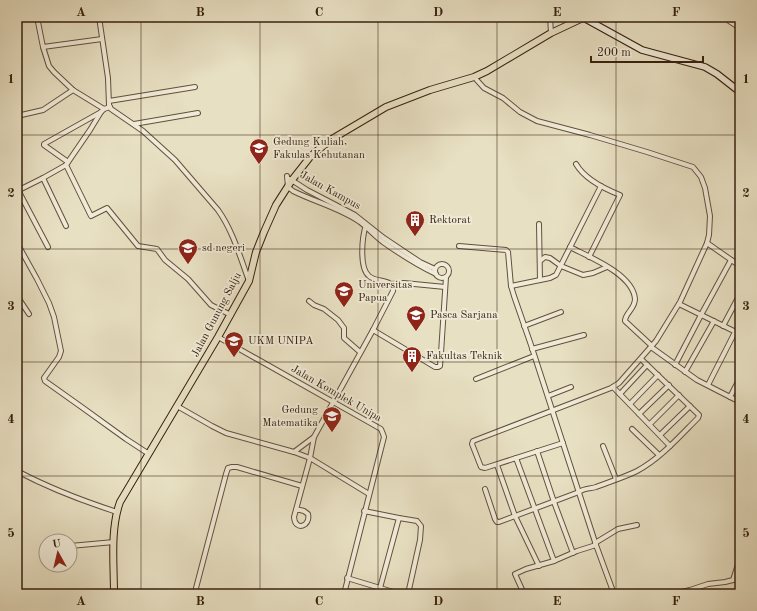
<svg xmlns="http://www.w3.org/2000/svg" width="757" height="611" viewBox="0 0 757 611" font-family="'Old Standard TT',serif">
  <rect width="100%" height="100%" fill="#e8e0c3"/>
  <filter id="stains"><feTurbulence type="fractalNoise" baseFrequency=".005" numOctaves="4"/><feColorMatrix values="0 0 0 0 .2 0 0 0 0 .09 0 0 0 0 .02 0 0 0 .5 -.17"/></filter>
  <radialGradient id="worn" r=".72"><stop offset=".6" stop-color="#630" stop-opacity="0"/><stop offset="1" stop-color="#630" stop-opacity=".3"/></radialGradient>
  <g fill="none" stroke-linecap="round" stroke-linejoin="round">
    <g stroke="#63503c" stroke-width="6">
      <g id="minor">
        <path d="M37 17 43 47 49 66 54 72 73 90 104 109"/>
        <path d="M99 17 108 78 109 105 111 109 143 131 175 160 218 210C233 231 240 257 249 281"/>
        <path d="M550 17 551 33"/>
        <path d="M723 17 740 28"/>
        <path d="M43 47 102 39"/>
        <path d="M474 77 484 88 503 98 520 112 537 121 590 135 647 152 693 167 701 177 705 188 710 216 709 235 707 243 680 302 656 341 619 383 611 388 473 441 472 444 481 467 485 468 563 443"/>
        <path d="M109 101 195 87"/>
        <path d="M17 116 43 110 73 90"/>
        <path d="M134 124 198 113"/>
        <path d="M68 162 44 145V144L101 112"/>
        <path d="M576 164C584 178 605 189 620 195L589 257"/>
        <path d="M66 165 91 216 107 208 138 246 157 249 165 260 188 279 211 305 231 315"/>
        <path d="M287 176 288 187 293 191C315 202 340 208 360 222 368 228 375 236 383 242 400 254 417 265 436 274"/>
        <path d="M43 178 66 226"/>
        <path d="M290 179 307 190 355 215 384 238 420 262 435 269"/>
        <path d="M18 190 48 247"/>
        <path d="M17 191 43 178 66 165 90 130 101 112 104 109 110 107"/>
        <path d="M539 224 540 280"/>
        <path d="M366 225C362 237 359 268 369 276 376 283 394 278 393 291L373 330"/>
        <path d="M17 243 37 279 49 303 54 317 61 351 59 357 44 378 45 381 83 408 126 439 149 454"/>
        <path d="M707 243 740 266"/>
        <path d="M459 246 506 250 508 252 511 286 514 296 531 345 596 545 614 594"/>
        <path d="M570 247C589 257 633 274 635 299 635 309 625 313 625 321L652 346"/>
        <path d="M540 261 545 257 550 258 561 266 583 275 593 273 607 267"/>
        <circle cx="442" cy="271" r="7"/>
        <path d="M391 284 404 283 445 287"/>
        <path d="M511 286 550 278 556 275 601 186"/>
        <path d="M17 296 29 314"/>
        <path d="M309 301 314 305 324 309 338 320 344 328V338L360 352"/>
        <path d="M679 304 740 334"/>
        <path d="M524 326 561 312"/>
        <path d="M723 326 740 294"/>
        <path d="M218 337 381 429 383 434 384 437 344 594"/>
        <path d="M651 347 697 380 740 402"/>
        <path d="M532 349 584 335"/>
        <path d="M675 365 701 315 731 260"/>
        <path d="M685 372 714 321"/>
        <path d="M476 379 534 356"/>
        <path d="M708 385 735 332"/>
        <path d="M613 387 670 446"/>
        <path d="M620 394 647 365"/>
        <path d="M548 396 571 387"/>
        <path d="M730 397 740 378"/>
        <path d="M630 404 658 375"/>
        <path d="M177 406 212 426 226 433 294 452 310 458 369 494"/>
        <path d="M639 414 669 385"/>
        <path d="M650 424 679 395"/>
        <path d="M632 429 659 455"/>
        <path d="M660 435 690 406"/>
        <path d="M603 446 616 479"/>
        <path d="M537 451 554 502 573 553"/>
        <path d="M294 452 314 437"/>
        <path d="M516 458 554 561"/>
        <path d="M497 465 515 516 539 566"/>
        <path d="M17 471C49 488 83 501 117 512"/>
        <path d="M485 489 495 519 497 522H499L579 492C584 488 590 489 596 487 609 482 625 477 637 471 660 459 680 436 698 418L699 415 641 359"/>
        <path d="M296 509 304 511 308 514C311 526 295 532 294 517L310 458 314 437 373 330 435 367H438L440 366 441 353 446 277"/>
        <path d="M364 511 399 518 417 521 421 526 420 540 408 594"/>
        <path d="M595 543 618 529 637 525"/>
        <path d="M70 546 114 542"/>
        <path d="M347 578 400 594"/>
        <path d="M733 580H740"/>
        <path d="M196 588 226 474 228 468 232 467H237L302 486"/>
        <path d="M380 588 399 518"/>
        <path d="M524 594 515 574 526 569 554 561 577 551 596 545"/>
        <path d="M674 594 690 590 708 584 725 582 733 580 740 558"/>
      </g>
    </g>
    <g stroke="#37200f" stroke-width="8">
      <path id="secondary" d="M584 18 642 50 705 67 717 74 740 92"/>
    </g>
    <g stroke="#37200f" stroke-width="8">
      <path id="primary" d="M114 594C114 564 110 530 120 502L218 337 249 281 256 252 264 232 276 205 292 180 310 157 319 149 332 139 386 107 430 90 474 77 487 71 551 33 585 17"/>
    </g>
    <use href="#minor" stroke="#f0ebd8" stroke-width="4"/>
    <use href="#secondary" stroke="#f0ebd8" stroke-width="5.5"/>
    <use href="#primary" stroke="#e8e0c3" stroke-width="6"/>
  </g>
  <path fill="none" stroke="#37200f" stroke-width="1" stroke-opacity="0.55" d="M141 17V594M260 17V594M378 17V594M497 17V594M616 17V594M17 135H740M17 249H740M17 362H740M17 476H740"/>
  <defs>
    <g id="university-pin" transform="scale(1)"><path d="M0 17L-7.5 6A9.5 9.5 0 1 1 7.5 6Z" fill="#8f2418" stroke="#f0ebd8"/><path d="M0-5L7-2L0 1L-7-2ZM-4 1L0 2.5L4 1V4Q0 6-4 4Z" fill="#fff"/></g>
    <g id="building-pin" transform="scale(1)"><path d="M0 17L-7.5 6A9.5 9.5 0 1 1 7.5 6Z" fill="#8f2418" stroke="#f0ebd8"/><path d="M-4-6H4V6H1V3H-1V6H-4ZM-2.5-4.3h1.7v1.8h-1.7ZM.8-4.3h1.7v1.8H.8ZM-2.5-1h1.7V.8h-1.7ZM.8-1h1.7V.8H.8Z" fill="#fff"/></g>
    <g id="school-pin" transform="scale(1)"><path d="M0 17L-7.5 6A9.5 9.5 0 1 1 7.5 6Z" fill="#8f2418" stroke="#f0ebd8"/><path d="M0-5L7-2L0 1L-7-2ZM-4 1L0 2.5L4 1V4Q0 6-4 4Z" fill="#fff"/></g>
  </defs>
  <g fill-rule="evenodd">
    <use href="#university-pin" x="259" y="148"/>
    <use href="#building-pin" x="415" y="220"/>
    <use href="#school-pin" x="188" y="248"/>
    <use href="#university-pin" x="344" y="291"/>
    <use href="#university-pin" x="416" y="315"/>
    <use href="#university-pin" x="234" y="341"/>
    <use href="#building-pin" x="412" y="356"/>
    <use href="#university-pin" x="332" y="416"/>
  </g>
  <g text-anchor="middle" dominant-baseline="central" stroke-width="3.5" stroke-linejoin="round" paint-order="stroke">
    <g font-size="11" fill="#37200f" stroke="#f0ebd8" text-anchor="start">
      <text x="273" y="142">Gedung Kuliah,<tspan x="273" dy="13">Fakulas Kehutanan</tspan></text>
      <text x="429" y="220">Rektorat</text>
      <text x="202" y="248">sd negeri</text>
      <text x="358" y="285">Universitas<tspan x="358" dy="13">Papua</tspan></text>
      <text x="430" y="315">Pasca Sarjana</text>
      <text x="248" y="341">UKM UNIPA</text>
      <text x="426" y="356">Fakultas Teknik</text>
      <text x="318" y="410" text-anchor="end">Gedung<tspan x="318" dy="13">Matematika</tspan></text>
    </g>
    <g font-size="11" fill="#37200f" stroke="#f0ebd8">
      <text transform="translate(330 191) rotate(29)">Jalan Kampus</text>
      <text transform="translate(217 315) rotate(-62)">Jalan Gunung Salju</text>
      <text transform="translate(336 394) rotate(30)">Jalan Komplek Unipa</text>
    </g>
  </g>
  <rect width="757" height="611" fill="none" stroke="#e8e0c3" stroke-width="44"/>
  <g transform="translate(58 553) rotate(352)"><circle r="19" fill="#f0ebd8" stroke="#a69a88"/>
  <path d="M0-3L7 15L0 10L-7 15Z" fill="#8f2418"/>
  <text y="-6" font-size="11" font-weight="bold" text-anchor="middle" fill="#37200f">U</text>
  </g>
  <path d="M591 56v6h112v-6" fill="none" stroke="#37200f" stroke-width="2"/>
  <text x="597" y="56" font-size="12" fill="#37200f" stroke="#f0ebd8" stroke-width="3" paint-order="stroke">200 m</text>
  <rect x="22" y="22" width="713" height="567" fill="none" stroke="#37200f" stroke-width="1.5"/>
  <g font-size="13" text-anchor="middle" font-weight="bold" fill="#37200f">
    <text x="81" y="16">A</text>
    <text x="200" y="16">B</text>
    <text x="319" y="16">C</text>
    <text x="438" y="16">D</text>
    <text x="557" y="16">E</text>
    <text x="676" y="16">F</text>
    <text x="11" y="83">1</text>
    <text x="746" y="83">1</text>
    <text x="11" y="197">2</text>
    <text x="746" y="197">2</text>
    <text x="11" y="310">3</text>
    <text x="746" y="310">3</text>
    <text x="11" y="423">4</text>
    <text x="746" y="423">4</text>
    <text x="11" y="537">5</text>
    <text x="746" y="537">5</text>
    <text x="81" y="605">A</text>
    <text x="200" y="605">B</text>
    <text x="319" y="605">C</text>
    <text x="438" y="605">D</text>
    <text x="557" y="605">E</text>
    <text x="676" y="605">F</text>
  </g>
  <rect width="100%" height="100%" filter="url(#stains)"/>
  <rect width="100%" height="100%" fill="url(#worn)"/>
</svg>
